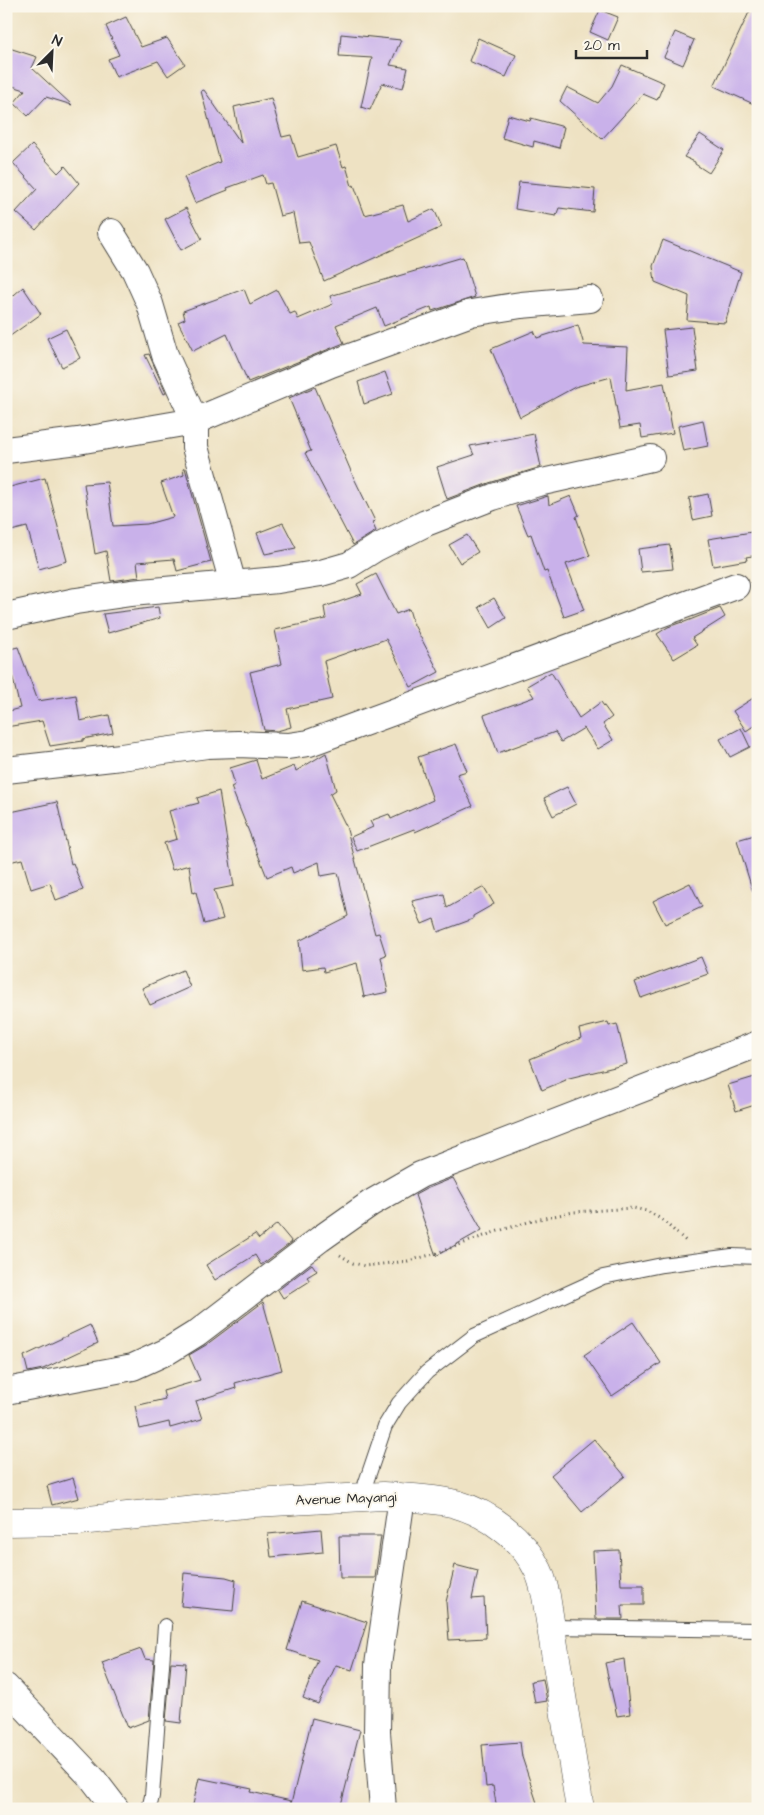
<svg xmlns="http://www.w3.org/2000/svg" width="764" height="1815" viewBox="0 0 764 1815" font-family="'Architects Daughter',sans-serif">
  <rect width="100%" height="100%" fill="#fbf7ec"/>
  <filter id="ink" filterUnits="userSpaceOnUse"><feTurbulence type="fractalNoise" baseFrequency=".02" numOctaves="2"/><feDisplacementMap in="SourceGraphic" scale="10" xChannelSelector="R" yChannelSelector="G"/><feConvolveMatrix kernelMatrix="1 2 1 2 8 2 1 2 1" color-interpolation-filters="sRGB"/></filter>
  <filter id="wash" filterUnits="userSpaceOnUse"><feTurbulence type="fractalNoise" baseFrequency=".0096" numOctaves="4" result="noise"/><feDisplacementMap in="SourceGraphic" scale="20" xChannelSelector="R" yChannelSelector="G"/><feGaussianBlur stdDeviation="1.12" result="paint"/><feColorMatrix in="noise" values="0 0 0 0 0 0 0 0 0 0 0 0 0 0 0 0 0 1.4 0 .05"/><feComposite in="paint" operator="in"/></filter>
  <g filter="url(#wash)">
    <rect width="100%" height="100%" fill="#eee2c3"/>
    <g id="blocks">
      <g fill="#c9b1ea">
        <path d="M752 6H758V106L714 86Z"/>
        <path d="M600 10 618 17 608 40 590 32Z"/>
        <path d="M126 17 141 47 167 38 185 64 168 76 158 61 116 77 108 59 119 55 106 26Z"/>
        <path d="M675 32 694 40 683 65 664 57Z"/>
        <path d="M341 34 401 40 390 65 408 68 403 88 382 83 370 110 361 107 372 58 339 56Z"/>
        <path d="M478 38 516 55 506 77 469 61Z"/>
        <path d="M6 47 37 57 32 68 72 105 46 97 28 116 14 103 25 90 6 84Z"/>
        <path d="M622 65 664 83 657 100 643 94 602 139 560 101 567 87 598 103 612 86Z"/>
        <path d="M204 90 241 143 234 107 271 98 282 137 291 135 298 157 336 146 343 167 346 166 352 186 354 185 365 215 403 205 408 221 434 209 442 227 324 281 309 242 299 243 293 213 280 216 271 183 266 184 263 175 227 188 228 190 195 203 184 177 220 162 201 91Z"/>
        <path d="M508 115 530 121 531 118 564 127 559 148 534 141 533 147 502 138Z"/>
        <path d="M700 134 724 150 709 173 695 164V162L684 157Z"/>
        <path d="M32 145 58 173 65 166 79 183 36 230 16 212 37 189 13 163Z"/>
        <path d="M519 182 595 189 593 212 559 208 556 216 515 209Z"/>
        <path d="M186 208 202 239 181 250 165 219Z"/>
        <path d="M663 240 741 272 725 323 687 320 689 296 655 282 653 266Z"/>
        <path d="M463 257 475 297 432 311 431 307 384 326 377 308 336 325 344 343 248 382 227 334 193 351 178 322 185 319 183 311 244 289 250 304 277 290 290 314 295 312 298 319 333 304 330 296Z"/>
        <path d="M23 287 41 314 6 339V302Z"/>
        <path d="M578 325 584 345 628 347 626 390 664 383 673 433 642 438 640 425 620 428 611 377 575 387 520 417 491 349 534 331 537 338Z"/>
        <path d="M692 327 698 371 669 375 663 330Z"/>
        <path d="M66 329 80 358 62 367 47 338Z"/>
        <path d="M149 354 166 393 164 394 145 355Z"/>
        <path d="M385 372 393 394 364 404 358 382Z"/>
        <path d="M315 387 353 476 375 521 372 522 376 531 353 545 305 453 311 451 289 398Z"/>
        <path d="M703 420 708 446 683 451 678 426Z"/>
        <path d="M534 434 541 467 489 483 447 499 437 467 474 455 470 446Z"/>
        <path d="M185 468 211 562 177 571 174 559 137 562 139 577 111 581 106 551 95 554 84 484 107 482 113 526 147 524 173 517 161 483 184 475 183 469Z"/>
        <path d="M45 478 67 561 39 569 27 527 11 531 6 514V488Z"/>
        <path d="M708 494 712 516 693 520 689 498Z"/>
        <path d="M548 496 549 505 571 496 579 515 576 517 590 556 566 564 584 610 564 617 547 571 544 572 531 534 528 535 516 506Z"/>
        <path d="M283 523 296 548 265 554 257 533Z"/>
        <path d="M758 531V555L746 557 747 560 713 566 708 539Z"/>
        <path d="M467 535 478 552 460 563 449 545Z"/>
        <path d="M670 545 673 569 641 572 638 549Z"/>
        <path d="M376 574 396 614 409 609 413 623 439 672 411 687 386 639 324 661 332 699 287 709 291 727 277 731 264 730 250 672 282 664 275 630 326 619 324 607 362 594 357 584Z"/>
        <path d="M494 598 506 618 491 628 479 607Z"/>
        <path d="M158 607 160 618 108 633 103 614Z"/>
        <path d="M720 608 725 617 692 638 697 645 674 659 657 634 668 627 682 622V623Z"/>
        <path d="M18 647 38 701 76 695 80 721 109 715 113 733 83 739V741L50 746 42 721 6 727V712L20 708 6 650Z"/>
        <path d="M551 672 579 718 601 702 612 717 603 724 613 740 598 749 584 728 561 742 555 732 498 753 484 715 534 697 527 686Z"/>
        <path d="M758 695V723L746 731 733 711Z"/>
        <path d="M741 728 750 747 730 757 720 739Z"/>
        <path d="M456 744 467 771 457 774 473 806 415 832 414 829 357 851 351 837 373 827 370 821 389 814 391 819 433 800 418 757Z"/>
        <path d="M326 753 336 790 330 794 346 826 375 934 379 933 386 955 381 957 388 992 364 997 357 963 324 972 323 967 302 970 299 941 348 916 338 873 321 876 319 862 293 873 291 867 267 877 231 787 235 785 230 768 256 760 262 779 294 766 296 771Z"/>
        <path d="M567 787 576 804 553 816 544 798Z"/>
        <path d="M219 791 234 886 214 890 223 919 204 924 196 892 193 893 189 865 172 870 164 843 177 839 169 811 199 803 197 798Z"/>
        <path d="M57 802 71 864 73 863 83 890 56 900 50 883 31 889 22 859 9 862 6 848V813Z"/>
        <path d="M758 834V891L753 892 737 840Z"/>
        <path d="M690 883 702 907 665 924 653 901Z"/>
        <path d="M484 887 494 904 473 916V919L438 932 434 919 422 924 412 901 444 894 447 908Z"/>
        <path d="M701 957 708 974 641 998 635 982Z"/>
        <path d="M183 970 190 987 150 1005 142 988Z"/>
        <path d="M608 1022 609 1026 617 1024 627 1064 565 1079 566 1080 542 1090 530 1059 581 1038 579 1029Z"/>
        <path d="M758 1076V1104L736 1111 728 1085Z"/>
        <path d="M453 1178 482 1230 436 1256 415 1195 426 1189Z"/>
        <path d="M277 1224 292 1242 261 1265 255 1255 215 1280 206 1265 255 1234 259 1239Z"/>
        <path d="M312 1264 317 1271 307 1277 310 1281 283 1298 278 1290Z"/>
        <path d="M263 1302 282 1370 235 1383 236 1388 196 1401 202 1419 170 1428 169 1422 140 1429 135 1406 165 1399 163 1391 200 1380 189 1355 206 1345Z"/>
        <path d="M633 1322 661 1363 612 1396 584 1355Z"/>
        <path d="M90 1325 98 1343 43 1369 28 1372 24 1356Z"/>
        <path d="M594 1439 625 1476 582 1512 551 1475Z"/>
        <path d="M73 1478 79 1498 52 1505 47 1486Z"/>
        <path d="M321 1529 323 1552 271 1557 268 1534Z"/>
        <path d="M339 1536H381L375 1578H340Z"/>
        <path d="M619 1550 621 1585H644V1605H622L623 1619H596L593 1551Z"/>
        <path d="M455 1565 478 1571 472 1599 484 1598 486 1638 449 1640 446 1602Z"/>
        <path d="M184 1573 226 1577 236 1580 233 1611 181 1606Z"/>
        <path d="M302 1601 367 1622 352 1670 336 1665 318 1704 303 1698 318 1660 287 1650Z"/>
        <path d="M141 1649 145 1659 154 1660 149 1720 128 1728 102 1663Z"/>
        <path d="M624 1659 630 1714 617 1716 605 1663Z"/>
        <path d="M171 1662 186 1663 181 1723 166 1721Z"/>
        <path d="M543 1679 547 1701 535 1703 531 1681Z"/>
        <path d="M312 1718 360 1730 340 1809H192L199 1778 252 1789 251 1792 291 1801 290 1808Z"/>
        <path d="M520 1742 522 1757 539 1809H497L493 1786 486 1787 482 1745Z"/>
      </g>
    </g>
  </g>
  <g filter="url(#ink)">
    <use href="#blocks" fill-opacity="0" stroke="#484642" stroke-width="1"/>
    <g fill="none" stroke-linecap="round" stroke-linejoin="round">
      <g stroke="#484642" stroke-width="16">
        <g id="lane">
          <path d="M361 1497 385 1426 399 1403 427 1372 474 1336 603 1277 662 1265 732 1256 758 1257"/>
          <path d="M551 1627 758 1630"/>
          <path d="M149 1809 152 1796 165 1626"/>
        </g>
      </g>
      <g stroke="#484642" stroke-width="28">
        <g id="street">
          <path d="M6 450 78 441 195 421 165 355 150 304 135 271 111 232"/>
          <path d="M233 584 195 447V421L331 364 471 313 521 305 590 299"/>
          <path d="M6 616 76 601 131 593 278 580 321 573 349 565 376 548 426 523 493 497 538 483 651 458"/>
          <path d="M6 770 121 757 207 745 238 744 288 746 309 743 736 586"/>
          <path d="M6 1391 133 1367 168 1351 197 1333 320 1239 371 1203 420 1175 758 1044"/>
          <path d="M6 1687 93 1779 116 1809"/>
          <path d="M383 1809 377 1732 378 1665 402 1497"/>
        </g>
      </g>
      <g stroke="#484642" stroke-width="29">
        <path id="secondary" d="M6 1522 79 1521 254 1503 383 1496C405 1497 435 1499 456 1504 490 1514 522 1538 538 1570 542 1578 544 1588 546 1596L580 1809"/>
      </g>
      <path stroke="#484642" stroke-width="3" stroke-dasharray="1 4" stroke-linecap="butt" d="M340 1255 353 1263 365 1266 408 1261 434 1254 495 1232 535 1220 573 1212 633 1208 647 1211 661 1219 687 1242"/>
      <use href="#lane" stroke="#fff" stroke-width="14"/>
      <use href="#street" stroke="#fff" stroke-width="26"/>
      <use href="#secondary" stroke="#fff" stroke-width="28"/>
    </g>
  </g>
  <g text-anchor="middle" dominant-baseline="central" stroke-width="4" stroke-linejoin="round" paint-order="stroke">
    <g font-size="14" fill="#2b2b2b" stroke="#fbf7ec">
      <text transform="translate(346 1499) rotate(-2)">Avenue Mayangi</text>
    </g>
  </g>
  <rect width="764" height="1815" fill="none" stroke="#fbf7ec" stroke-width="25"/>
  <g transform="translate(52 52) rotate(24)" stroke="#fbf7ec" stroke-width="4" paint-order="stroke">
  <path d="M0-4L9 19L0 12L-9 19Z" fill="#2b2b2b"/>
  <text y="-8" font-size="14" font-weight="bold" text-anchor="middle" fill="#2b2b2b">N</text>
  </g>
  <path d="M576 50v8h71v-8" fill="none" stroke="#2b2b2b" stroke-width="2.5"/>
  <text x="584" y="50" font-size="15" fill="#2b2b2b" stroke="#fbf7ec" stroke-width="4" paint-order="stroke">20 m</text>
</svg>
